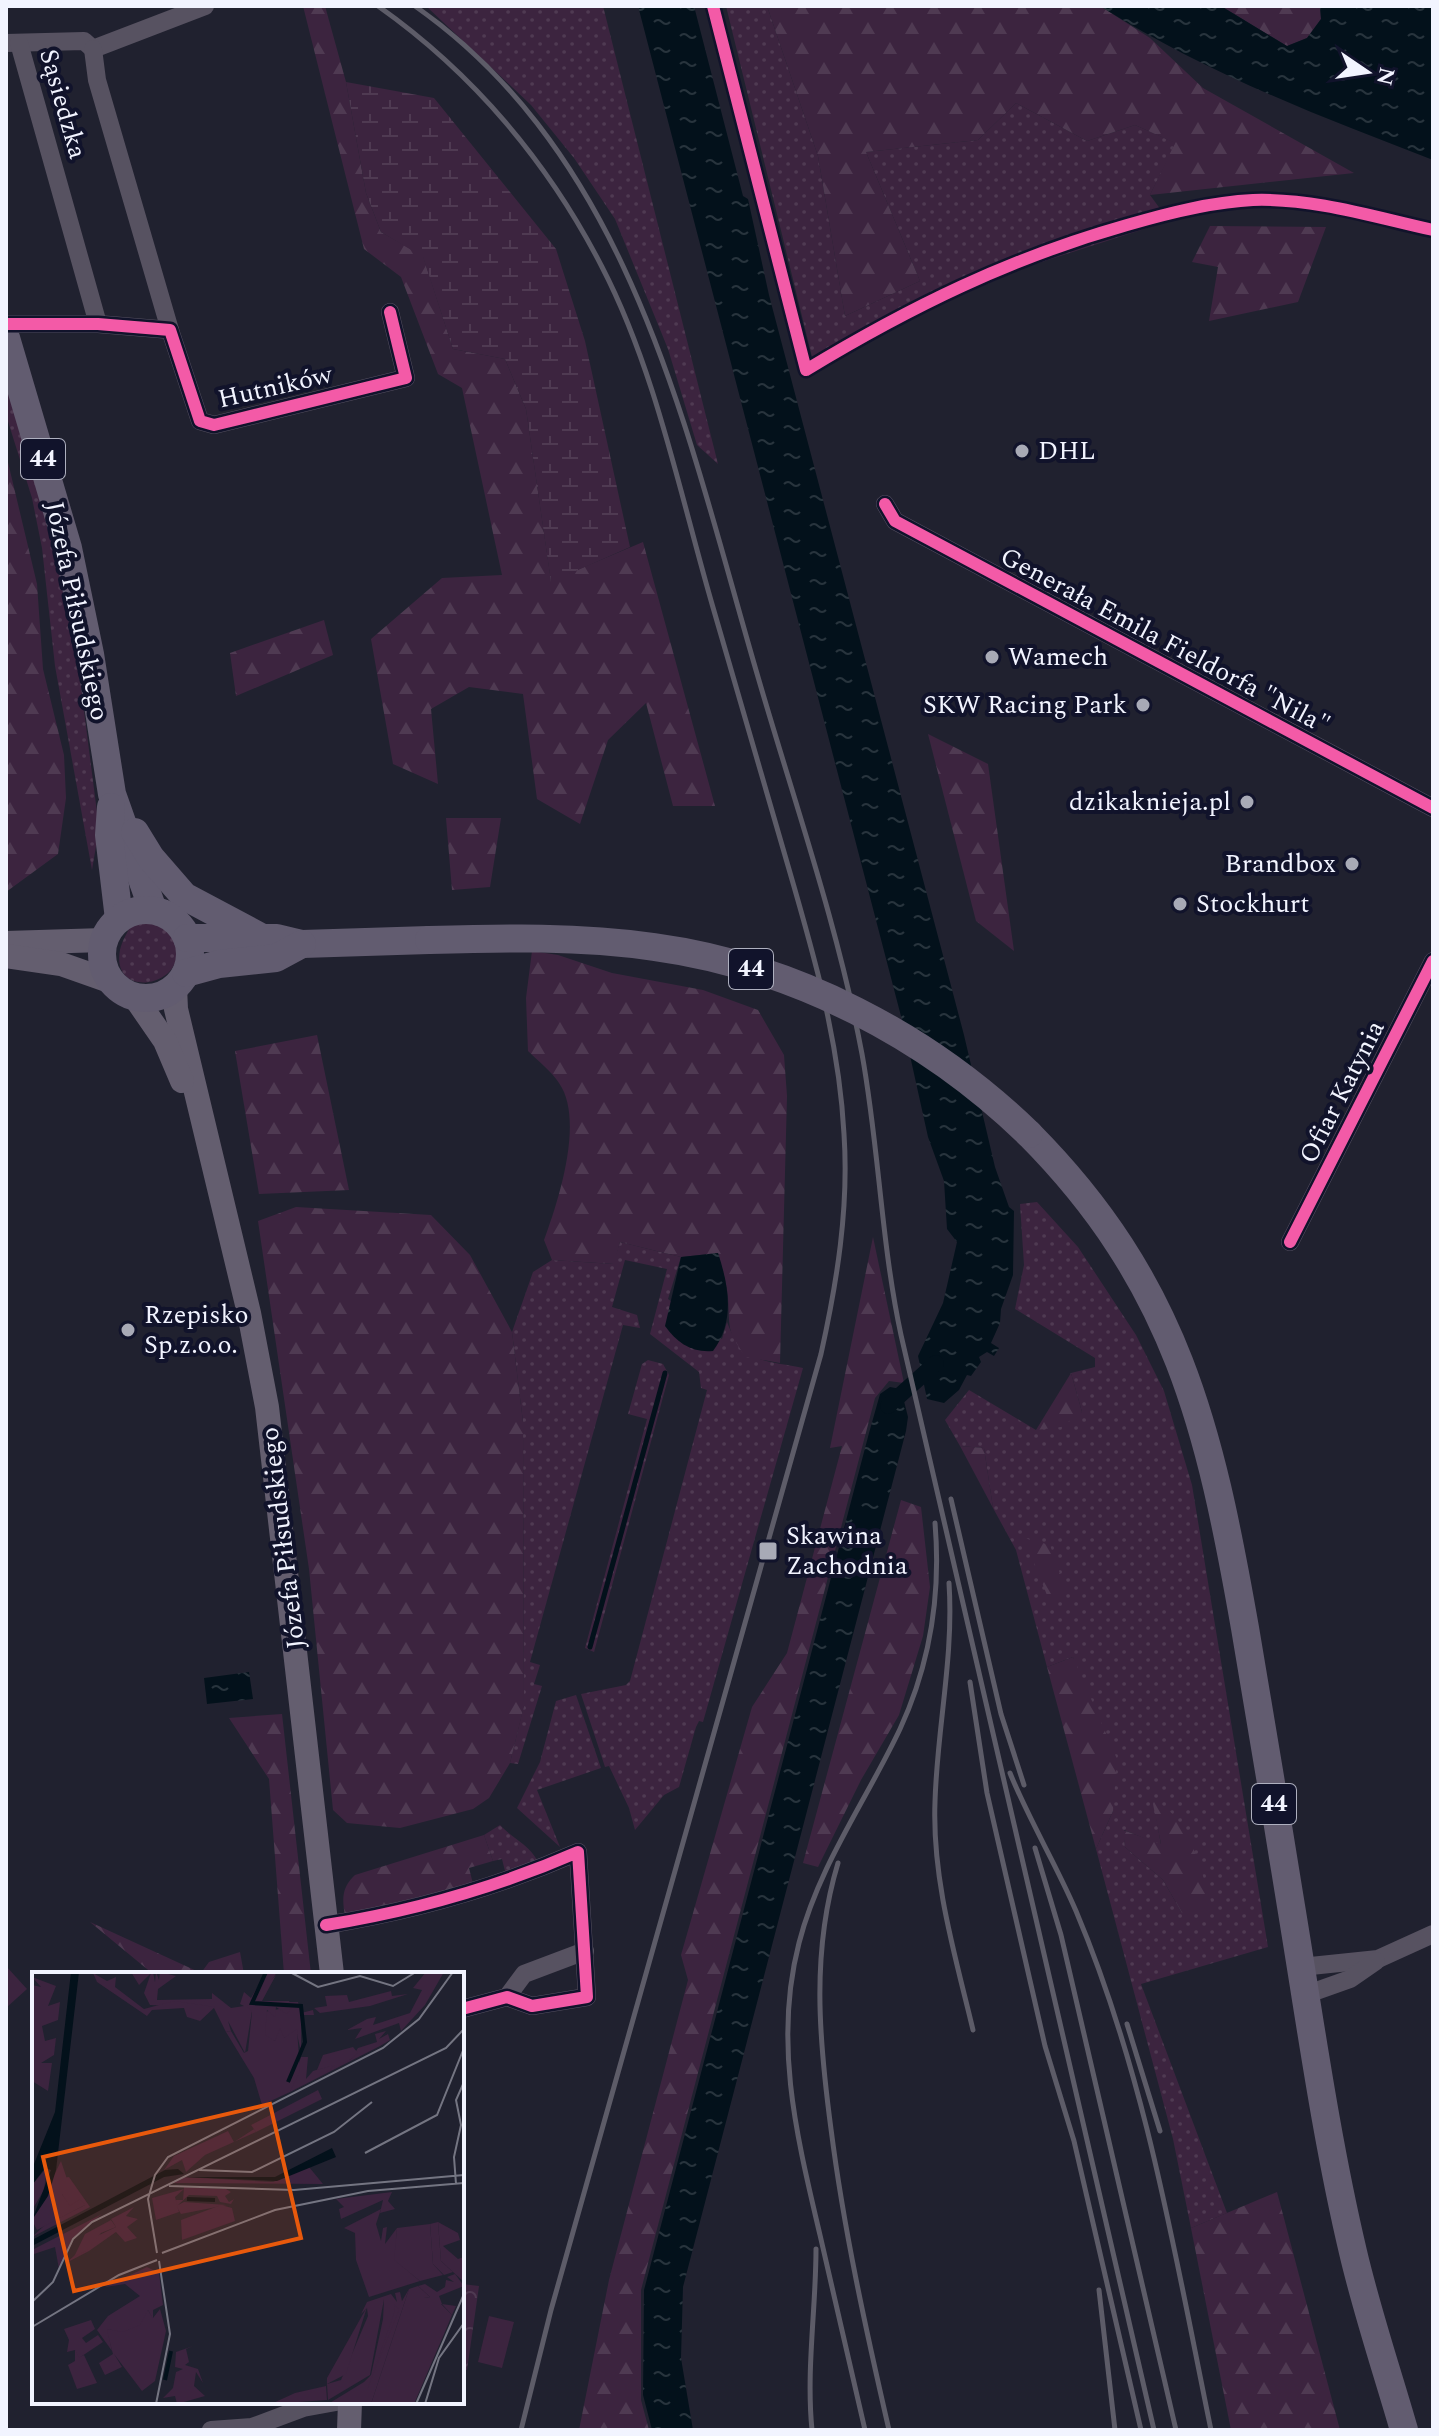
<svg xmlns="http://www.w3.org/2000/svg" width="1439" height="2436" viewBox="0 0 1439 2436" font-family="Spectral,serif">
  <defs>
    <pattern id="grass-dots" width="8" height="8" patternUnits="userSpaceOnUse" patternTransform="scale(2)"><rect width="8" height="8" fill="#3c243f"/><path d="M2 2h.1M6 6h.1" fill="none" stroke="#4f3a52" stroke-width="1.8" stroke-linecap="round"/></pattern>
    <pattern id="forest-firs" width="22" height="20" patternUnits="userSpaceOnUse" patternTransform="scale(2)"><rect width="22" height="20" fill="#3c243f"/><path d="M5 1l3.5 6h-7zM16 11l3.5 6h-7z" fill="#4f3a52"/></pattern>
    <pattern id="wetland-marsh" width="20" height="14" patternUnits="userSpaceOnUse" patternTransform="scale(2)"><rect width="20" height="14" fill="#3c243f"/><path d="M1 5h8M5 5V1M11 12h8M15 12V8" fill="none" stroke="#4f3a52"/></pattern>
    <pattern id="park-crowns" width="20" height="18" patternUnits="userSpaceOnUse" patternTransform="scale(2)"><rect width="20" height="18" fill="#3c243f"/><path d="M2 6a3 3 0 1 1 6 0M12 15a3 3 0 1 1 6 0" fill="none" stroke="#4f3a52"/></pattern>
    <pattern id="water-ripples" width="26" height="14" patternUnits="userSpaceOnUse" patternTransform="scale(2)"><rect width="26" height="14" fill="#03111b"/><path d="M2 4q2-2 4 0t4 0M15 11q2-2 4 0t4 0" fill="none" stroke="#28343d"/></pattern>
  </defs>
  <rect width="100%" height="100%" fill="#20212f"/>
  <g fill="url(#grass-dots)" fill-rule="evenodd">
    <path d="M426 6H603L718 464 697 445 668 349 615 219 574 158 531 105Z"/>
    <path d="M726 6H767L818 156 845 316 920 281 866 152 978 140 1016 103 1087 141 1135 125 1176 143 1150 195 1169 221 1023 268 813 361Z"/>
    <path d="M6 377 70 601 99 828 92 870 55 666 42 548 32 498 6 415Z"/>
    <path d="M146 917 165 926C211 981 109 1008 120 950 122 940 129 930 133 921Z"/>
    <path d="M1037 1202 1078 1247 1136 1335 1164 1391 1192 1485 1268 1947 1141 1984 1227 2213 1191 2228 1173 2139 1096 1849 1113 1811 1073 1657 1047 1667 1016 1550 993 1508 984 1448 960 1446 945 1420 969 1390 1036 1430 1082 1412 1071 1373 1095 1367V1358L1015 1309 1024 1265 1020 1204ZM1153 1799 1182 1913 1163 1880 1125 1847 1124 1830 1161 1845Z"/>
    <path d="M620 1242 681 1257 668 1299 722 1339 727 1322C743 1364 765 1360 803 1368L703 1722 699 1721 696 1727 679 1787 664 1795 635 1830 629 1808 609 1766 605 1767 581 1694 626 1685 630 1681 707 1390 701 1388 699 1372 650 1334 667 1269 625 1260 612 1307 637 1315 640 1328 623 1325 530 1662 540 1665 534 1684 542 1686 518 1764 510 1763 524 1705 523 1422 512 1332 533 1272 552 1260 613 1264Z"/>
    <path d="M648 1360 663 1364 669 1375 594 1652 585 1648 647 1419 628 1414 642 1364Z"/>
    <path d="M576 1695 601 1768 537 1790 560 1847 517 1808 540 1762 556 1701Z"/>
    <path d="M500 1825C513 1839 528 1844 537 1860L506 1875 502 1859 493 1861 484 1835Z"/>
  </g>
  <g fill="url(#forest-firs)">
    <path d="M303 6H325L346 82 366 193 381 232 423 256 453 349 505 359 526 409 551 581 643 542 715 806H673L646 703 608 740 580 824 537 799 523 694 469 687 431 709 438 784 393 764 371 639 442 578 502 575 462 388 438 374 401 277 364 249Z"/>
    <path d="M767 6H1100L1150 38 1203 88 1354 173 1150 195 1175 143 1135 125 1087 141 1016 103 978 140 866 152 920 281 845 316 818 156Z"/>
    <path d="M1221 6H1320L1321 19 1307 38 1287 46Z"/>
    <path d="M1210 226 1326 227 1298 302 1209 321 1218 267 1192 262Z"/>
    <path d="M6 454 37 584 43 669 64 755 66 798 58 854 6 892Z"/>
    <path d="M324 620 333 655 236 696 230 653Z"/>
    <path d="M928 734 988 764 1014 951 976 921Z"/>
    <path d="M446 818H501L490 887 452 890Z"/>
    <path d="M532 951 558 955 612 973 703 990 758 1010 784 1055 787 1096 780 1363 746 1357C726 1330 730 1328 728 1298 727 1283 721 1267 718 1253L681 1257 620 1242 614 1264 552 1260 544 1240C558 1202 585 1120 559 1083 551 1071 538 1061 528 1051L526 998Z"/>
    <path d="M317 1035 349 1190 259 1194 235 1051Z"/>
    <path d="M296 1207 431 1215 470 1255 512 1332 523 1422 524 1706 510 1763 489 1798 473 1809 400 1828 347 1823 333 1810 309 1569 258 1221Z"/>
    <path d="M873 1237 904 1383 889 1381 875 1398 641 2290V2400L649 2430H579L609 2280 688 1980 681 1955 752 1707 787 1653 842 1446 830 1448Z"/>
    <path d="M1071 1373 1082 1412 1061 1427 1036 1430Z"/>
    <path d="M960 1446 984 1448 993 1508Z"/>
    <path d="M901 1500 921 1507 930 1587 923 1636 899 1715 861 1780 818 1867 803 1863Z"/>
    <path d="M1024 1538 1050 1545 1064 1585 1053 1610Z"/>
    <path d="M1073 1657 1117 1759 1113 1811 1096 1849 1047 1667Z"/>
    <path d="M282 1714 311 1974H284L269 1779 229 1718Z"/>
    <path d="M1152 1799C1192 1818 1200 1871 1214 1910L1182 1913 1163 1880 1125 1847 1123 1830 1161 1844Z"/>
    <path d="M484 1835 493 1861 469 1868 473 1884 345 1915C342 1898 342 1887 355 1875Z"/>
    <path d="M90 1922 201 1973 209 1962 240 1952 244 1974H153Z"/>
    <path d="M1277 2192 1340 2430H1231L1191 2228Z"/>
  </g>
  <path fill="url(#wetland-marsh)" d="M346 82 434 98 556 249 585 341 630 547 551 582 526 409 505 359 453 349 423 257 381 232 366 193Z"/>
  <path fill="url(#park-crowns)" d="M462 2284 479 2286 467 2370 462 2369Z"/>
  <g fill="#3c243f">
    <path d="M6 1966 27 1989 6 2008Z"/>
    <path d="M489 2316 514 2322 502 2368 478 2362Z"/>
  </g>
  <g fill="url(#water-ripples)">
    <path d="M638 6H694L743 196 748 199 769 295 964 1035 995 1167 1009 1207 1014 1211 1013 1275 1001 1309 1000 1323 991 1343 999 1348 994 1356 987 1352 979 1357 981 1362 971 1376 967 1375 959 1390 944 1403 927 1399 918 1356 943 1303 957 1242 947 1229 944 1181 928 1137 903 1024Z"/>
    <path d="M1100 6H1221L1287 46 1307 38 1321 19 1320 6H1433V160C1318 116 1204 72 1100 6Z"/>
    <path d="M718 1253C729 1286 735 1322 713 1351 692 1353 677 1343 665 1326L681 1257Z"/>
    <path d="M890 1387 901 1389 908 1417 906 1431 683 2287 681 2358 693 2430H652L643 2395 644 2290 869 1433 880 1394Z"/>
    <path d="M249 1672 253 1699 207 1704 204 1678Z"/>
  </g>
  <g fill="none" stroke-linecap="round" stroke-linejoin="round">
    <path stroke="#03111b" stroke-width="5" d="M590 1647 665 1373"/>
    <path stroke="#03111b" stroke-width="16" d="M888 1406 936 1363"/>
    <g stroke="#575261" stroke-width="18">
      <path d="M6 43 84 41 93 49 205 6"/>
      <path d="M19 43 98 324"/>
      <path d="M93 49 97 80 170 330"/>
      <path d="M6 324H98L170 330 200 421 214 425 406 378 390 312"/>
      <path d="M885 504 895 521 1433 808"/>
      <path d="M1290 1242 1433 961"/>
      <path d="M326 1925C413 1911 498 1887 578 1852L587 1997 532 2006 507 1997 462 2009"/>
      <path d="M1301 1967 1378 1959 1433 1934"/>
      <path d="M1305 1995 1350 1979 1376 1961"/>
      <path d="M507 1997 524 1974 585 1951"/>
      <path d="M211 2430 252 2427 303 2408 336 2402"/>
    </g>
    <g stroke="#645e6f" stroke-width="24">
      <path d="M6 943 104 940"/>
      <path d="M6 956 61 964 112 982"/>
      <path d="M175 987 176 1009 249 1313 267 1407 332 1974"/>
      <path d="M134 996 165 1041 182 1081"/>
      <path d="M349 2430 350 2402"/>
    </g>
    <g stroke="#625c70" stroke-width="28">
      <path d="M6 338 68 548 90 654 112 794 153 910"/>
      <path d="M111 807 109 835 119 919"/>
      <path d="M135 832 151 858 184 896 259 936"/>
      <circle cx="146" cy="954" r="44"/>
      <path d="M187 938H277L302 944 429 940"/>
      <path d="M186 973 219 964 276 958 302 944"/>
      <path d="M1029 1134C1177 1283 1210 1429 1245 1628 1261 1721 1276 1813 1291 1906 1310 2021 1326 2138 1353 2252 1367 2312 1387 2371 1404 2430"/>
    </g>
    <g stroke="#5d5c68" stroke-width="5">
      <path d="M378 6C473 73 549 163 602 267 655 369 680 494 712 604 736 687 760 770 784 852 811 945 839 1037 844 1134 849 1208 837 1282 821 1354L551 2310 521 2430"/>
      <path d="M415 6C634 160 687 436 758 677 794 801 838 926 862 1054 879 1147 881 1242 901 1335L1154 2430"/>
      <path d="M951 1499 1001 1714 1024 1785"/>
      <path d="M949 1583C954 1657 937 1728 935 1802 932 1879 955 1955 973 2030"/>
      <path d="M970 1682 987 1793 1045 2046 1074 2141 1141 2430"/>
      <path d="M1010 1773C1029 1820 1056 1864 1076 1911 1146 2077 1175 2255 1211 2430"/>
      <path d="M1035 1848 1061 1935 1176 2430"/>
      <path d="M838 1863C811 1952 819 2039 831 2129 844 2231 866 2330 889 2430"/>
      <path d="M1127 2024 1160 2131"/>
      <path d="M1099 2290 1115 2430"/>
      <path d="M812 2430C806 2370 816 2309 816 2249"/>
      <path d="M865 2430C850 2365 835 2300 820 2235 797 2137 773 2043 799 1943 819 1865 866 1801 900 1729 930 1664 941 1594 935 1523"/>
    </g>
    <path stroke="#625c70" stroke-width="28" d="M429 940C504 938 579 936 654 947 794 966 928 1036 1029 1134"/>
    <g stroke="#11132b" stroke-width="17">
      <g id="cycleway">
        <path d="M713 6 806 370C910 307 1010 258 1127 225 1168 213 1211 202 1253 200 1314 198 1374 217 1433 230"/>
        <path d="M6 324H98L170 330 200 421 214 425 406 378 390 312"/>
        <path d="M885 504 895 521 1433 808"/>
        <path d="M1290 1242 1433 961"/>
        <path d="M326 1925C413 1911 498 1887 578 1852L587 1997 532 2006 507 1997 462 2009"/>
      </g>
    </g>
    <use href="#cycleway" stroke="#f35aa7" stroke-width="12"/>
  </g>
  <g fill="#a8aab6" stroke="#11132b" stroke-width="3">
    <circle cx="1022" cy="451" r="8"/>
    <circle cx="992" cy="657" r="8"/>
    <circle cx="1143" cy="705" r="8"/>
    <circle cx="1247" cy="802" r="8"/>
    <circle cx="1352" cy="864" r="8"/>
    <circle cx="1180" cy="904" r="8"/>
    <circle cx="128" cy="1330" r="8"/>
    <rect x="758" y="1541" width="20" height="20" rx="4"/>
  </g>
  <g text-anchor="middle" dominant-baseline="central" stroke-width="8" stroke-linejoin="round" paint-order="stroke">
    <g fill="#11132b" stroke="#aeb0bf" stroke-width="2">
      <rect x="21" y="439" width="44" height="40" rx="6"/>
      <rect x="729" y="949" width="44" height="40" rx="6"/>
      <rect x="1252" y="1784" width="44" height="40" rx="6"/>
    </g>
    <g font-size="24" font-weight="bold" fill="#f2f4ff">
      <text x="43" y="459">44</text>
      <text x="751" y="969">44</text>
      <text x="1274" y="1804">44</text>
    </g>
    <g font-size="26" fill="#f2f4ff" stroke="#11132b">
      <text transform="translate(63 104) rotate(74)">Sąsiedzka</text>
      <text transform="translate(275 387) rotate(-13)">Hutników</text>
      <text transform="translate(77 611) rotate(78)">Józefa Piłsudskiego</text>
      <text transform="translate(1165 641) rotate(28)">Generała Emila Fieldorfa "Nila"</text>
      <text transform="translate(1342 1092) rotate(-63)">Ofiar Katynia</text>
      <text transform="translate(283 1538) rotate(-97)">Józefa Piłsudskiego</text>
    </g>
    <g font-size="26" fill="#f2f4ff" stroke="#11132b" text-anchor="start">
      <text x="1038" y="451">DHL</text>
      <text x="1008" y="657">Wamech</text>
      <text x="1127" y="705" text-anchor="end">SKW Racing Park</text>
      <text x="1231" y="802" text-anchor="end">dzikaknieja.pl</text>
      <text x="1336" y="864" text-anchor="end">Brandbox</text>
      <text x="1196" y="904">Stockhurt</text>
      <text x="144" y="1315">Rzepisko<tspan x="144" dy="30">Sp.z.o.o.</tspan></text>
      <text x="786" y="1536">Skawina<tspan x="786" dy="30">Zachodnia</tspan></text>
    </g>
  </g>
  <g transform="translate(32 1972)">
    <rect width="432" height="432" fill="#20212f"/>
    <path d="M99 0H121L123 10 124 0 127 8 128 0 144 4 126 17 125 28 180 27V21L199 36 212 34 208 32 212 20 219 26 234 0H245L220 39 213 81 196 49 199 59 194 60 182 36 118 33 112 21 119 1 107 13ZM394 0H412L393 33 369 59 367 51 323 67 330 56 315 58 335 47 344 45 341 53 378 41 390 18 381 16ZM0 5 24 14 16 34 28 30 26 48 10 54 13 69 24 66 22 83 9 91H20L16 119 0 109V13L9 15ZM359 19 360 24 376 22 338 34 288 41 282 36 295 34 293 24 315 23 317 30ZM257 30H266L269 41 281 38 282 43H269V80L265 62 242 69 233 65 232 40 257 35ZM354 59 347 67 356 62 358 68 348 74 258 120 269 85H276L274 107 281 99 319 87 326 76 345 70 343 62ZM222 157 224 160 173 183 154 200 150 188 132 198 142 184 196 159 202 170ZM37 205 58 235 0 265 13 253 53 233 37 235 30 222V206ZM152 215 194 217 199 220 193 224 197 230 202 227 199 232 188 230 185 224 157 223 146 233 152 230 195 233 149 242 144 234V228H151ZM349 237 344 252 349 269 351 256 355 255 353 272 365 256 363 288 388 309 337 325 324 288 323 261 312 256ZM70 242 40 267 27 297 23 275 2 282 0 288V278ZM406 250 409 289 421 300 412 303 401 292 398 252ZM423 302 432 314 407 324 410 332 424 334 420 343 410 332H392L391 326 398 325 386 314 393 312 405 320 413 315 414 308 422 310 415 305ZM377 317 339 432H296L332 410 339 403 351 347 352 327 338 403 296 428 295 412 309 408 336 344 335 336 329 342 335 330 359 322 365 330 363 321 368 320 370 329ZM128 337 134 359 123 409 110 419 82 382 90 395 73 403 67 391 81 382 74 357 96 358 116 338 121 346ZM43 377 47 385 52 383 65 411 45 417 36 393 43 389ZM294 414 295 428 239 432 263 421Z" fill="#3c243f"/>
    <path d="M61 1 75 9 84 5 83 15 112 37 142 29 183 35 168 49 155 45 152 36 120 38 115 44 65 10ZM244 3 230 29H257L260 35 255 42 244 35 243 45 235 38 233 63 243 69 248 56 252 66 265 57 268 99 258 120 230 133 222 106 194 60 199 59 212 81 216 79 220 40 215 34 223 31 234 5 238 9ZM321 75 326 81 319 87 292 102 303 93 285 98 291 83ZM286 118 290 127 224 160 219 153ZM29 189 35 207H30V222L38 234 48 227 53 233 5 258 0 248ZM15 195 12 218 0 238V213ZM277 195 291 212 138 211 151 205 241 210ZM152 217 143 225 147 240 124 248 120 226ZM360 220 356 229 363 237 348 241 351 228 309 247 307 237 312 235 304 227ZM189 233 200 236 203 249 150 268 149 248ZM102 235 94 244 106 247 95 255 105 266 93 270 84 260 57 279 34 291 65 264 84 255 79 247ZM406 250 426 261 428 268 411 274 426 287 432 285V310L409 289ZM398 252 401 292 411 303 388 309 362 288 365 256ZM115 295 127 301 131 333 121 338V347L116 338 108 353 91 360 75 357 80 379 65 358 76 344 108 324 93 312 73 315ZM386 314 398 325 392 326V332H409L420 343 415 355 382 432H339L377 317ZM362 332 367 338 335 418 363 339ZM335 335 314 402 295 412V406ZM59 348 63 357 50 366 54 371 66 363 71 370 47 386 43 378 35 380 37 368 32 357ZM161 374 154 377 157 390 153 393 166 397 171 411 164 400 162 414 173 424 145 432 143 424 131 426 141 416 144 400 151 397 143 395 144 380Z" fill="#3c243f"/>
    <path d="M79 248 84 255 69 261 55 278 42 285 53 262Z" fill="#3c243f"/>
    <path d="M39 0H47L24 198 16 224 0 248 19 198 13 196 0 213V197L23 140ZM300 176 304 185 245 209 152 205H243ZM146 197 152 202 132 205 0 274V268L133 198Z" fill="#03111b"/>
    <path fill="none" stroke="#03111b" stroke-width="4" d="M234 0 220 31 269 34 273 70 256 110M155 227 183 228M133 408 139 379"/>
    <path fill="none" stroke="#747582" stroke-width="2" d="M258 0 286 15 328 4 361 14 384 0M333 181 405 143 432 76M167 198 220 200 302 160 340 130M424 212 422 185 429 153 424 128 432 110M137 214 262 218 432 203M125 281 116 227 123 203 136 185 351 76 387 47 421 0M130 281 243 238 336 219 432 211M0 330 21 310 41 267 60 250 414 76 432 57M0 355 87 303 125 288M124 432 138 362 127 289M384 432 432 322M393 432 407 386 432 351"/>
    <path fill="#e8590c" fill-opacity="0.15" stroke="#e8590c" stroke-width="4" d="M238 132 269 266 42 319 11 185Z"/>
    <rect width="432" height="432" fill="none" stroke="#f2f4ff" stroke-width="4"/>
  </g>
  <rect width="1439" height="2436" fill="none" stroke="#f2f4ff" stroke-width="16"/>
  <g transform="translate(1367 72) rotate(103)" stroke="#11132b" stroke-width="6" paint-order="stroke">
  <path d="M0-6L14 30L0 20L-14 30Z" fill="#f2f4ff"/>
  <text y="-12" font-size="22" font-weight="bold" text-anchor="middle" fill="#f2f4ff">N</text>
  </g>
</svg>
